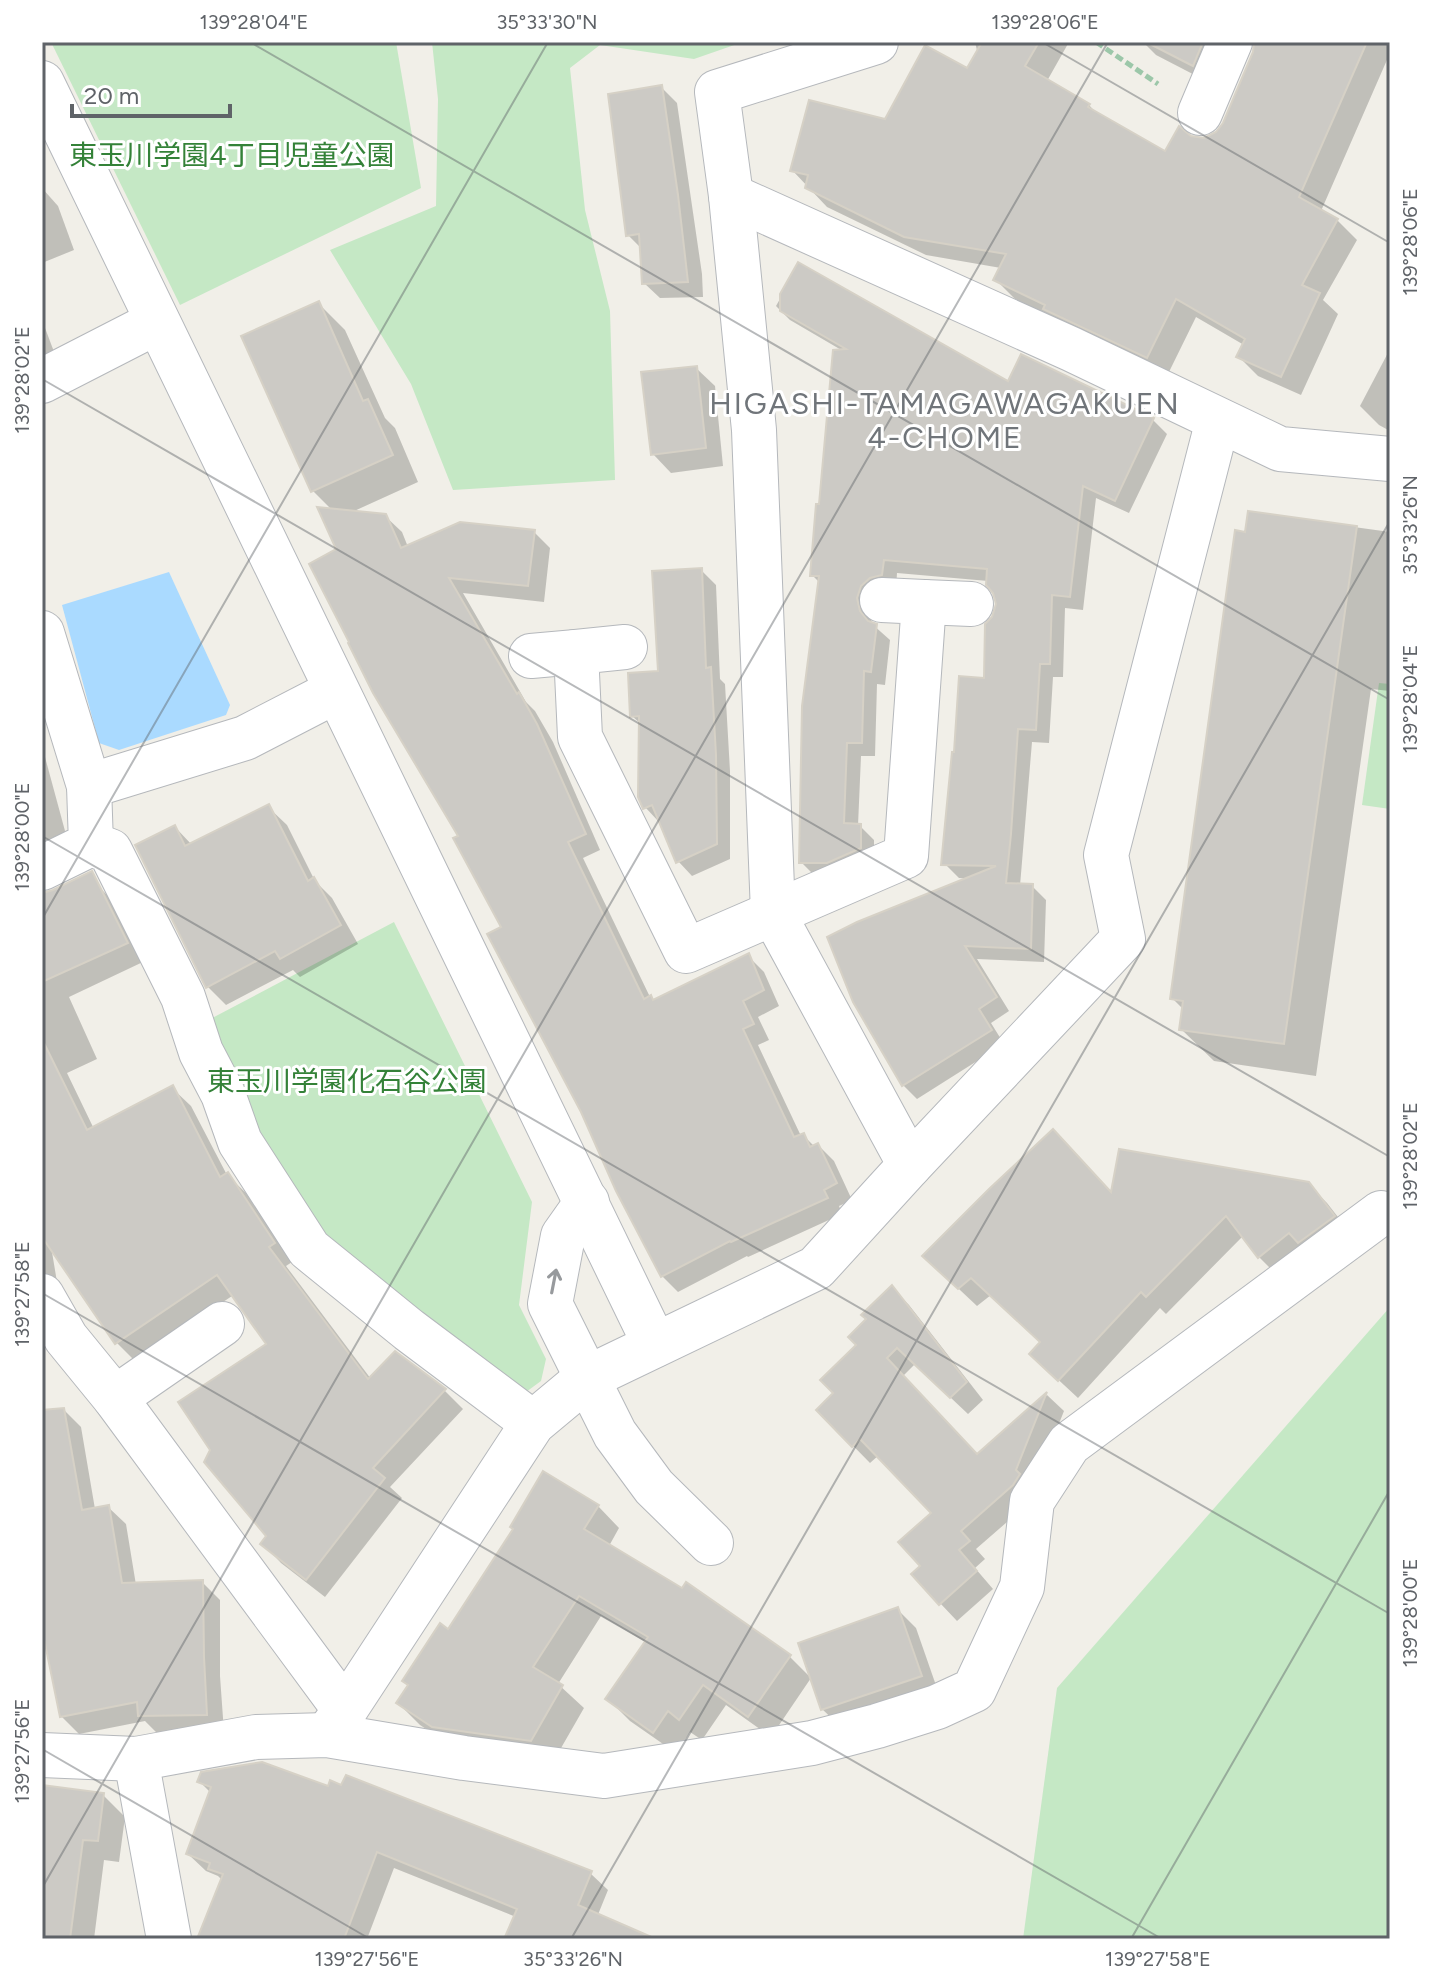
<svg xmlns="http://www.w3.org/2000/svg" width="1432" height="1981" viewBox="0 0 1432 1981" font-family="Figtree,'Noto Sans JP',sans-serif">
  <rect width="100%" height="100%" fill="#f1efe8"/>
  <g fill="#c5e8c5">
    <path d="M51 42H396L421 188 180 305Z"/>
    <path d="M432 42H743L694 59 600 45 570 68 585 210 610 311 615 480 453 490 411 384 330 250 436 206 438 99Z"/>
    <path d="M1379 683 1390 684V809L1362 805Z"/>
    <path d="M394 922 532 1202 519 1305 546 1359 541 1381 511 1403 310 1241 199 1025Z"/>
    <path d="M1390 1307V1939H1023L1057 1688Z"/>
  </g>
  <path fill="#aadaff" d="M169 572 230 705 226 715 119 750 99 743 62 605Z"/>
  <g fill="#0003">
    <path d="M975 42 983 44 984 42H1069L1047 81 1089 105 1099 116 1166 153 1189 138 1204 140 1217 134 1225 124 1255 51 1256 42H1390V53L1321 211 1337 220 1357 240 1323 300 1338 314 1301 395 1258 376 1239 357 1244 345 1196 317 1167 376 1015 299 996 280 1001 268 926 255 827 207 792 170 886 122 984 80Z"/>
    <path d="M1143 42H1234L1212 84 1156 55Z"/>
    <path d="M661 87 677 103 702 274 703 297 660 298 644 283 642 249 628 235Z"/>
    <path d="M42 188 58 206 74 250 42 263Z"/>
    <path d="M799 265 1009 383 1153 420 1167 434 1129 513 1096 498 1083 610 1065 608 1063 677H1053L1049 743 1032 742 1020 886H1032L1046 900 1044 962 977 959 1009 1011 991 1023 1004 1044 917 1099 903 1085 971 879 959 878 945 864 986 680 994 618 998 606 995 592 988 581 897 573 896 589 870 613 872 624 890 640 885 685 877 684 875 756H861L858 826H860L874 840V862L815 876 801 862 820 583 812 575 843 351 790 320 776 306Z"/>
    <path d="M318 303 345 330 385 418 395 428 418 482 352 512 385 516 402 532 408 547 534 532 550 548 544 602 463 593 526 702 535 711 553 742 600 850 583 858 650 997 654 1002 748 956 764 972 779 1006 758 1017 769 1040 758 1045 801 1136 803 1135 815 1147 818 1145 834 1161 852 1200 839 1206 842 1214 748 1257 747 1256 678 1292 662 1276 461 837 339 550 332 510 313 491Z"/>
    <path d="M42 320 56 357 42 362Z"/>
    <path d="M1390 349V431L1379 425 1360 406Z"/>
    <path d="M696 368 715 386 723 466 671 473 653 454Z"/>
    <path d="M1296 519 1390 532V691L1371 689 1316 1076 1214 1061 1181 1029 1184 1010 1172 998Z"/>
    <path d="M701 570 716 585 720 679 725 684 730 771V859L692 876 678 861 659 822 645 807 641 724 632 716 660 673Z"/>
    <path d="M42 746 71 853 42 870Z"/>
    <path d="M268 807 287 825 315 881 332 898 358 944 300 977 293 970 226 1005 208 987 175 827 192 845Z"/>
    <path d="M98 886 116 904 145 961 69 997 97 1059 67 1073 94 1129 172 1088 191 1106 227 1175 246 1193 292 1262 286 1266 371 1379 444 1390 463 1409 390 1487 402 1498 325 1597 281 1563 263 1544 269 1536 212 1450 268 1344 232 1296 135 1361 117 1343 51 1246 57 1282 42 1289V910Z"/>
    <path d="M1308 1184 1327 1203 1352 1235 1277 1275 1259 1257 1243 1236 1166 1314 1160 1308 1078 1398 1050 1372 1042 1343 991 1295 977 1306 943 1274 1112 1194Z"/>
    <path d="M892 1288 909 1305 983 1400 968 1414 915 1364 903 1376 977 1456 1047 1395 1064 1411 1033 1489 1030 1502 976 1549 985 1559 975 1568 993 1589 957 1621 940 1603 923 1566 934 1514 879 1455 870 1463 818 1410 835 1393 869 1319Z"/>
    <path d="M64 1410 81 1427 95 1509 108 1507 126 1524 136 1585 202 1582 220 1600V1676L224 1732 157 1733 145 1721 79 1734 61 1716 42 1620V1413Z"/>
    <path d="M598 1506 619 1528 609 1546 790 1657 811 1678 771 1737 726 1705 702 1740 690 1732 676 1753 630 1721 608 1699 647 1643 601 1616 558 1684 584 1708 553 1762 455 1748 420 1725 398 1703 448 1631Z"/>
    <path d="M898 1610 916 1628 939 1694 841 1727 822 1709Z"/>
    <path d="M200 1782 329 1789 590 1873 608 1890 597 1917 609 1939H506L516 1917 394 1868 367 1939H200L222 1880 218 1876 206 1871 188 1854 211 1793Z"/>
    <path d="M42 1787 103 1795 125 1817 119 1862 104 1860 94 1939H42Z"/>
  </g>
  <g fill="#cccac5" stroke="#d6d1c6" stroke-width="2">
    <path d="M982 42H1039L1025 66 1090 104 1088 107 1165 151 1179 126 1191 136 1204 138 1216 132 1223 123 1253 52 1254 42H1367L1299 197 1338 219 1302 285 1320 293 1281 377 1236 357 1245 339 1176 299 1147 358 1043 309 1045 305 993 280 1006 254 904 237 805 188 808 175 790 171 809 100 885 119 925 45 967 68Z"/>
    <path d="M1146 42H1203L1193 66Z"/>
    <path d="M662 85 678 195 688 282 642 284 639 234 626 236 608 94Z"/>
    <path d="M798 262 1008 381 1021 354 1154 418 1115 501 1083 486 1070 597 1052 595 1050 664H1040L1036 730 1018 729 1011 834 1006 883 1033 884 1031 949 965 946 997 997 979 1009 992 1030 902 1086 853 1002 827 937 857 922 996 866 941 865 952 752H954L959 676 984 678 985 624 992 617 996 604 993 593 986 585 987 569 884 560 882 575 870 578 861 586 857 598 860 611 868 621 877 624 871 672 864 671 862 743H847L844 823 861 824V848L827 863H799L802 706 819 576H810L816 504H819L833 350 846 349 780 311V294Z"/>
    <path d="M319 301 363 401 368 399 393 455 311 492 241 336Z"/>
    <path d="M697 366 706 448 651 455 641 372Z"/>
    <path d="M317 507 386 514 401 548 460 522 535 530 528 586 449 578 517 694 519 692 537 724 586 834 568 842 644 999 651 995 653 1000 749 953 764 990 743 1001 754 1024 743 1029 794 1137 804 1133 810 1147 818 1143 837 1183 824 1190 828 1198 731 1242 730 1241 661 1277 616 1191 581 1112 487 934 501 927 453 838 458 836 373 693 348 643 349 642 309 564 336 549Z"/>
    <path d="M1248 511 1357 526 1284 1044 1179 1030 1183 1001 1170 999 1235 530 1245 532Z"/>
    <path d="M702 568 706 668 711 667 716 755 717 844 676 863 652 805 643 809 638 797 639 716 630 717 628 673 658 671 652 571Z"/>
    <path d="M269 804 308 881 314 877 341 925 280 959 275 951 206 988 135 845 175 825 185 846Z"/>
    <path d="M92 871 128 943 42 982V893L53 890Z"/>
    <path d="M42 1039 87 1130 173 1085 220 1177 228 1172 275 1243 269 1247 368 1379 395 1351 446 1389 373 1468 385 1478 306 1580 260 1544 266 1536 204 1462 210 1450 178 1402 266 1344 217 1275 115 1344 42 1237Z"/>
    <path d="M1053 1129 1111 1192 1119 1149 1309 1182 1335 1216 1298 1243 1289 1233 1258 1258 1226 1216 1146 1297 1141 1292 1058 1381 1029 1354 1040 1342 971 1278 958 1289 922 1256 989 1189Z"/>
    <path d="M892 1285 967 1382 950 1398 897 1348 887 1358 977 1454 1047 1392 1016 1470 1020 1474 1013 1485 961 1531 970 1541 959 1550 977 1571 939 1605 911 1574 920 1566 898 1542 931 1513 860 1439 852 1447 816 1410 833 1393 820 1380 856 1345 848 1337 866 1319 861 1315Z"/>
    <path d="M64 1408 82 1510 109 1505 122 1583 203 1580 204 1657 207 1715 138 1716 137 1702 60 1717 42 1629V1410Z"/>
    <path d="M543 1471 599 1505 584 1529 682 1588 686 1582 791 1655 748 1717 703 1685 679 1720 668 1711 653 1733 605 1699 648 1637 579 1596 533 1667 563 1685 531 1741 432 1727 396 1703 408 1685 402 1681 440 1623 448 1629 513 1529 510 1527Z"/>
    <path d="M898 1607 922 1676 821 1710 798 1643Z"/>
    <path d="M262 1762 328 1786 330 1780 341 1785 346 1775 592 1871 578 1905 656 1939H504L517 1909 377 1852 344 1939H197L223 1874 208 1869 210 1863 186 1854 211 1787 197 1782 201 1772Z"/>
    <path d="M42 1785 104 1793 98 1841 83 1840 70 1939H42Z"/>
  </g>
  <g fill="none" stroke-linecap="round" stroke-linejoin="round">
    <g stroke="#b5b8bc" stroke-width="46">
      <g id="minor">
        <path d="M876 42 717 92 731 196 754 430 773 913 910 1165"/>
        <path d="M42 83 655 1345"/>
        <path d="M1200 113 1230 42"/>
        <path d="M731 196 1071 349 1280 449 1390 459"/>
        <path d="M42 381 157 322"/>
        <path d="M924 602 971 604"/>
        <path d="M42 633 89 786 91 844 42 868"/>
        <path d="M625 647 576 652 580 737 686 951 906 856 924 602 882 600"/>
        <path d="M531 656 576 652"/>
        <path d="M89 786 245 738 336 691"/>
        <path d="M91 844 110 851 183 997 201 1052 223 1094 240 1142 309 1249 409 1330 533 1423"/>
        <path d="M587 1202 563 1236 550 1304 615 1434 654 1487 711 1543"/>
        <path d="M42 1296 66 1338 115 1398 345 1710"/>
        <path d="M115 1398 222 1324"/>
        <path d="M327 1735 345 1710 533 1423 587 1378 816 1268 910 1165 1123 939 1106 855 1218 420"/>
        <path d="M42 1755 136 1759 256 1737 327 1735 464 1758 604 1776 812 1743 877 1726 937 1707 974 1690 1022 1587 1032 1501 1069 1444 1381 1213"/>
        <path d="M136 1759 169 1939"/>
      </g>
    </g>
    <path stroke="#9cc7a9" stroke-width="5" stroke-dasharray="8 4" stroke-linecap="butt" d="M1096 42 1158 84"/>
    <use href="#minor" stroke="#fff" stroke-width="44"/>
  </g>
  <defs><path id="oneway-shaft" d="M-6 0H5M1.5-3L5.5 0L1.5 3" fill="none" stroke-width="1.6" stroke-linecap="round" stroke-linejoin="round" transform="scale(2)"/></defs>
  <use stroke="#979a9d" href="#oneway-shaft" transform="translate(554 1281) rotate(-79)"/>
  <path fill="none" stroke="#5f6368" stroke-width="2" stroke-opacity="0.45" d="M250 42 1390 700M1042 42 1390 243M42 379 1390 1157M42 836 1390 1614M42 919 548 42M42 1293 1162 1939M42 1749 370 1939M42 1888 1108 42M571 1939 1390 521M1131 1939 1390 1490"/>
  <g text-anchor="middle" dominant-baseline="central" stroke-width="6" stroke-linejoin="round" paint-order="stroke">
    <g font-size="28" fill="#348238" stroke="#fff">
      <text x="232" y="155">東玉川学園4丁目児童公園</text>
      <text x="347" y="1081">東玉川学園化石谷公園</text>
    </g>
    <g font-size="30" letter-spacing="2" fill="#70757a" stroke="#fff">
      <text x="945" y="403">HIGASHI-TAMAGAWAGAKUEN<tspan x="945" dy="34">4-CHOME</tspan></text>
    </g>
  </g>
  <rect width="1432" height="1981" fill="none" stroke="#ffffff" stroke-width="88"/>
  <path d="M72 104v12h158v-12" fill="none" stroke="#5f6368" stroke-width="4"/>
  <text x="84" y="104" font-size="24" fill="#5f6368" stroke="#ffffff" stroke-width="6" paint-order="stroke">20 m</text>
  <rect x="44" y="44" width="1344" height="1893" fill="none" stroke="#5f6368" stroke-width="3"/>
  <g font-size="20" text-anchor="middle" fill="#5f6368">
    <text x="254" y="29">139°28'04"E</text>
    <text x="547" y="29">35°33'30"N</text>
    <text x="1045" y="29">139°28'06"E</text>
    <text transform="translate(1410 242) rotate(-90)" y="7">139°28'06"E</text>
    <text transform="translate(22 380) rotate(-90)" y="7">139°28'02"E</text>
    <text transform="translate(1410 525) rotate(-90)" y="7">35°33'26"N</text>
    <text transform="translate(1410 699) rotate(-90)" y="7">139°28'04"E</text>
    <text transform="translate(22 837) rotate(-90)" y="7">139°28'00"E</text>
    <text transform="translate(1410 1156) rotate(-90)" y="7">139°28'02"E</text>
    <text transform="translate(22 1294) rotate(-90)" y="7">139°27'58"E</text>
    <text transform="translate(1410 1613) rotate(-90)" y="7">139°28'00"E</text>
    <text transform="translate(22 1751) rotate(-90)" y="7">139°27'56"E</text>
    <text x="367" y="1966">139°27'56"E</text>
    <text x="573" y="1966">35°33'26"N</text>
    <text x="1158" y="1966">139°27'58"E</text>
  </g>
</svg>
